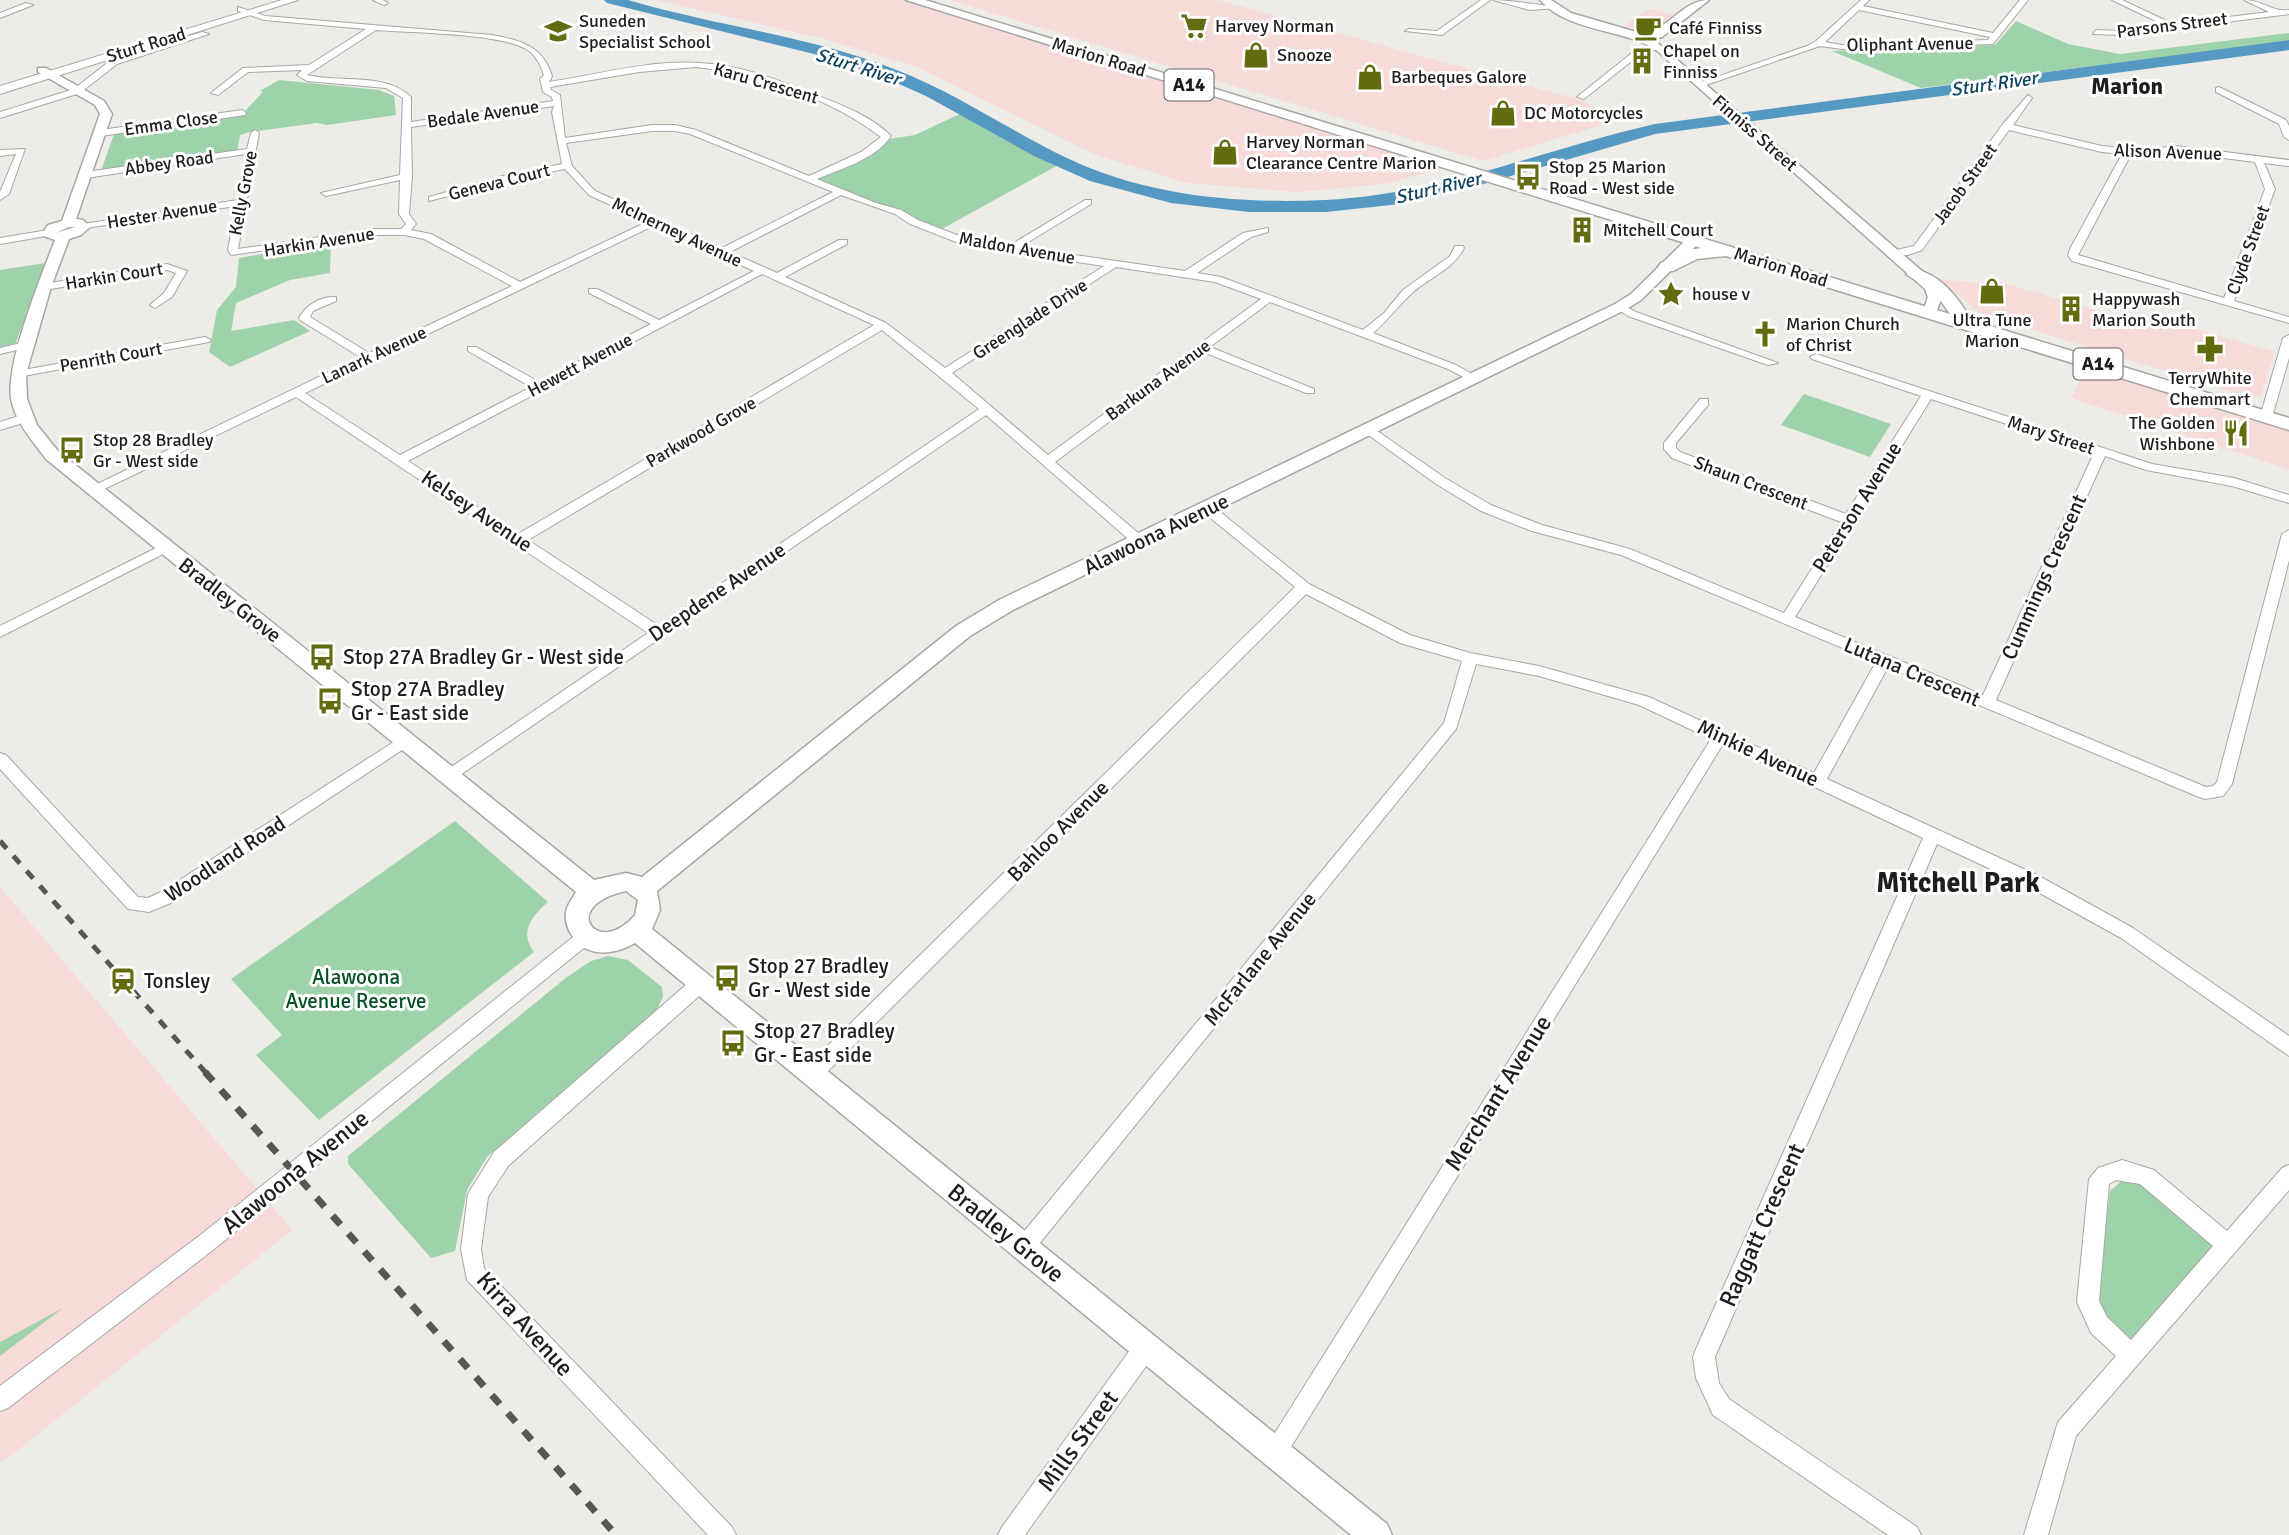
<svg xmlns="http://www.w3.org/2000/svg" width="2289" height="1535" viewBox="0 0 2289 1535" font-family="Signika,sans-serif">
  <rect width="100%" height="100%" fill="#edece7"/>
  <g fill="#f6dbd9">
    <path d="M657 0H902L1445 168 1384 184 1298 192 1187 183 1096 155 917 67 825 39Z"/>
    <path d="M949 0H1218L1584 101 1612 122 1483 161Z"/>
    <path d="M1649 9 1677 15 1654 33 1625 26Z"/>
    <path d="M1938 279 1998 285 2000 282 2137 322 2141 313 2275 352 2261 396 2249 397 1981 314Z"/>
    <path d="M2088 365 2289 429V469L2071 398Z"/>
    <path d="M0 887 292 1230 17 1451 0 1462Z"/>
  </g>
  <g fill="#9ed2aa">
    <path d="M2016 21 2068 44 2120 54 2289 33V41L1921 88 1832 51 1995 45Z"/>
    <path d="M279 80 379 90 394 96 396 115 327 125 317 123 250 132 240 135 237 152 101 171 114 134 245 115 246 110 263 92 260 91Z"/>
    <path d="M962 113 1058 165 940 230 813 179 889 139 915 135Z"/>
    <path d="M331 242 330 273 290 280 236 303 231 331 294 320 310 331 230 367 209 352 217 310 236 287 239 258Z"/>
    <path d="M45 263 15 345 0 349V270Z"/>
    <path d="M1804 394 1891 424 1870 457 1781 425Z"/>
    <path d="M455 821 548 902C531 917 519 932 534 952L319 1120 256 1055 282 1035 231 979Z"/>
    <path d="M608 956 628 960 662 987 663 997 656 1012 487 1157 467 1190 455 1251 431 1258 348 1164V1156L567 977 591 961Z"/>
    <path d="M2125 1178 2146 1183 2221 1242 2131 1344 2096 1305 2110 1191Z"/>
    <path d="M63 1308 0 1356V1342Z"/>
  </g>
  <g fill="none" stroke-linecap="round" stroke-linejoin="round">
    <path fill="#5598c1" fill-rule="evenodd" d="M604 0H628C716 26 809 36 894 69 955 92 1008 130 1067 158 1146 196 1238 204 1325 200 1439 195 1545 149 1655 124L2289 40V50L1655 134 1480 185 1400 204 1326 212H1249L1171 203 1090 181 1034 156 926 96 881 76 814 54 607 3Z"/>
    <g stroke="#a8a7a3" stroke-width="2">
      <g id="minor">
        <path d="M373 0H383L388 3 384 5Z"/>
        <path d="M1481 0H1490L1442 35 1405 31 1409 29 1437 31Z"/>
        <path d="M1493 0C1502 0 1550 5 1556 8L1530 10Z"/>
        <path d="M1861 0H1869L1863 6 1993 33 2020 0H2028L1993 44 1842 49 1820 46 1703 86 1696 84 1807 46 1816 41ZM1859 10 1990 37 1988 40 1842 45 1825 42Z"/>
        <path d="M2112 0H2122L2173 24 2269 12 2244 0C2264 0 2270 12 2289 10V14L2122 35 2093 34 2096 30 2122 31 2164 25Z"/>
        <path d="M26 3 33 5 0 18V13Z"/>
        <path d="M238 7 265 16 492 35C520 40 543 46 552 76L549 82C597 75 648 60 698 63 738 64 779 80 816 95 842 105 871 116 891 136 876 159 841 169 817 179L876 203 901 210 918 220 970 240 1009 246 1085 200H1091V204L1020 247 1185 271 1243 233 1268 228V232L1251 237 1197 273 1221 277 1363 330 1384 313 1403 290 1450 256 1455 246H1463L1464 248C1453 270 1428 278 1411 294 1397 307 1387 321 1373 333L1456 365 1481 379 1475 382 1471 381 1448 369 1270 302 1210 347 1314 389V393H1306L1203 352 1055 462 1144 538V544H1134L986 415 450 782 444 780 442 776 444 772 648 633 296 397 98 492 93 493 87 489 360 357 300 320 299 318C306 305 320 296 336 297V301L313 311 310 317 369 353 512 286 424 239 404 235H374L231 255 228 250 236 206 79 229V225L83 224 238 200 246 154 86 178 81 175 86 172 247 149 251 133 255 130 259 133 238 249 374 229H401L406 224 399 214 400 180 326 196 321 193 400 175 403 98 386 88 307 81 297 75 302 70 248 72 218 95 211 93 243 68 309 65 366 29 264 20 238 11ZM376 30C412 33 498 33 526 49 536 55 540 64 544 75L540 79 543 92 552 97 553 101 411 122V97C386 72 339 83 307 75ZM696 67C759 74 830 98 881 137L861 152 809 176 696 130 675 125H652L565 138 560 95 551 90 550 87 639 72ZM554 106 552 112 562 164 510 174 429 197V201L511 180 565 169 589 195 647 222 520 282 431 234 411 230 416 224 409 214 412 176 411 127ZM652 131H675L690 134 833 192 722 248 595 191 572 166 566 143ZM841 195 895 214 910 224 964 245 1104 266 945 368 886 323 785 277 847 244V240H839L777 273 730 252ZM655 225 754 271 659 320 597 289H589V293L651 324 539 382 476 347H468V351L531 387 400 455 305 393ZM1116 267 1215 282 1261 299 1048 455 952 373ZM762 274 874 325 518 534 408 461ZM882 330 979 409 659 626 528 540Z"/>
        <path d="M202 32 209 34 117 64 80 93 0 118V112L74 89 111 60Z"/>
        <path d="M1659 45 1662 49 1643 52 1584 99 1577 97 1638 48Z"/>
        <path d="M2219 87 2286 120 2289 126V140L2284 137 2279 124 2216 92V88Z"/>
        <path d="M2028 95 2032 98 2013 125 2102 146 2144 150 2176 146 2289 160V166L2264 163 2275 189 2234 301 2289 317V323L2072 261 2068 255 2070 249 2122 154 2102 152 2009 130 1922 250 1908 255 1888 256V252L1914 246 2003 124ZM2176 152 2255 162 2265 189 2224 298 2078 255 2131 154 2144 156Z"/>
        <path d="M242 110 246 113 245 115 101 136 97 133 101 130Z"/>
        <path d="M25 149 9 194 0 200V192L16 154 0 156V150Z"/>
        <path d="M48 230 52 231V235L0 244V238Z"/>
        <path d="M167 264 187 271 172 297 155 308 150 305 164 293 176 273 167 270 44 290 39 287 44 284Z"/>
        <path d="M1620 304 1636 312 1778 363 1768 365 1628 316 1615 307Z"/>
        <path d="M2289 335V358L2272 417 2270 420H2262L2260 417 2283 338Z"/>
        <path d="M205 337 211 340 209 342 18 377 12 374 18 371Z"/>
        <path d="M25 342 29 343V347L0 354V348Z"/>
        <path d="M1816 354 2152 464 2234 478 2289 495V503L2232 486 2146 470 2105 456 1996 700 2206 787 2213 786 2217 782 2282 534 2289 530V560L2232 784 2223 796 2205 799 2199 797 1888 667 1827 779 2039 876 2133 928 2289 1036V1056L2121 938 2027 886 1937 844 1715 1357 1719 1383 1729 1399 1917 1527 1921 1535H1888L1713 1415 1696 1378 1693 1357 1696 1349 1923 838 1723 744 1283 1460 1275 1464 1267 1460 1263 1452 1711 739 1639 705 1539 676 1476 664 1456 729 1031 1254 1024 1257 1017 1254 1014 1247 1017 1240 1444 723 1462 661 1400 643 1306 594 819 1080 812 1083 805 1080 802 1074 805 1068 1295 587 1203 512V506H1213L1309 584 1410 635 1470 653 1539 666 1649 697 1814 773 1876 662 1621 555 1532 531 1481 511 1436 484 1363 431 1365 428H1373L1445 478 1491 505 1542 525 1630 549 1784 613 1841 522 1672 458 1664 449V443L1700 399H1708V405L1676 443V448L1680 452 1846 514 1921 396 1812 359 1810 357ZM1931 399 2094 453 1983 695 1795 617Z"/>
        <path d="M25 414 29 415V421L0 430V422Z"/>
        <path d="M164 544 169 545V551L0 637V626Z"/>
        <path d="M406 734 414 740 411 744 173 902 149 912 128 909 0 769V753L6 755 138 897 148 898 161 892Z"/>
        <path d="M584 930 590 933 593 938 590 943 213 1250 8 1408 0 1411V1386L199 1236 578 933Z"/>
        <path d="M701 975 707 977 710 983 707 989 508 1166 488 1197 481 1249 484 1268 732 1527 736 1535H708L467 1280 461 1249 468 1194 494 1152 695 977Z"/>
        <path d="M2122 1160 2154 1170 2227 1231 2282 1168 2289 1165V1190L2076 1436 2048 1535H2024L2058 1422 2116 1356 2091 1333 2077 1302 2089 1179 2098 1168ZM2116 1180 2140 1184 2213 1246 2131 1340 2107 1317 2099 1301 2109 1184Z"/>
        <path d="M1146 1336 1154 1339 1157 1347 1154 1355 1025 1535H998L1002 1527 1138 1339Z"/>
      </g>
    </g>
    <g stroke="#a8a7a3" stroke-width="3">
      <g id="tertiary">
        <path d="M1540 0H1551L1571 13 1643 34C1668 30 1683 0 1709 0L1662 37 1653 39 1937 284 1942 297 1935 315H1925L1923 312 1928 297 1925 289 1655 49C1620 28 1568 32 1540 0Z"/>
        <path d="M38 68H46L104 101 112 114 76 219 83 220 90 227 81 235 69 239 51 287 26 374 27 399 37 425 58 451 594 880 626 873 642 877 956 626 999 600 1615 304 1631 294 1696 230H1706V236L1641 300 1625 310 1013 610 970 636 657 891 660 910 652 929 1387 1524 1392 1535H1351L635 943C613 956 585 958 571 934 567 928 565 919 566 912 567 905 573 897 576 892L46 459C32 440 15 422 11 398 6 361 41 277 55 240L41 235 48 225 62 221 100 114 95 105 38 72ZM69 227H75L56 233ZM626 891 638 900 635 915C598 959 557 906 626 891Z"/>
      </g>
    </g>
    <g stroke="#a8a7a3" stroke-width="2">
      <path id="secondary" d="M282 0H298L0 94V86Z"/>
    </g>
    <g stroke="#a8a7a3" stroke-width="3">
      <path id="primary" d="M906 0H925L1950 314 1935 293 1906 274 1915 269C1939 275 1953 292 1966 311L1958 316 2289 418V430L1726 256 1697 259 1673 271H1661L1658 267 1661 263 1688 250 1701 248Z"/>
    </g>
    <use href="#minor" fill="#fff" fill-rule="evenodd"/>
    <use href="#tertiary" fill="#fff" fill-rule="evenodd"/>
    <use href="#secondary" fill="#fff" fill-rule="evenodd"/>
    <use href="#primary" fill="#fff" fill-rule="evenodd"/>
    <path stroke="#585755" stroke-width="5" stroke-dasharray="10 10" stroke-linecap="butt" d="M0 841 207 1074"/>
    <path stroke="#585755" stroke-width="7" stroke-dasharray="12 12" stroke-linecap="butt" d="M205 1072 616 1535"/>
  </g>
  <defs>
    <g id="supermarket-bare" transform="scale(2.1)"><path d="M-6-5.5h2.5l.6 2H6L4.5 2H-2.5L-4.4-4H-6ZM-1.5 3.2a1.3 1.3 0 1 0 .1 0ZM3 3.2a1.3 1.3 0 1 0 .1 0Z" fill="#636b0f" stroke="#fff" stroke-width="2.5" paint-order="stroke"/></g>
    <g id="cafe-bare" transform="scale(2.1)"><path d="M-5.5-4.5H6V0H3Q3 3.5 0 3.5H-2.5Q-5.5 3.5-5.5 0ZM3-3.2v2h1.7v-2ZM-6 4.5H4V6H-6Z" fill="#636b0f" stroke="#fff" stroke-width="2.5" paint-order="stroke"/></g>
    <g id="school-bare" transform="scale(2.1)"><path d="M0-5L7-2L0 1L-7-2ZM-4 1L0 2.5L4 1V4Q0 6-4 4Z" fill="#636b0f" stroke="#fff" stroke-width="2.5" paint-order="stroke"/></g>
    <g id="shop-bare" transform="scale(2.1)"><path d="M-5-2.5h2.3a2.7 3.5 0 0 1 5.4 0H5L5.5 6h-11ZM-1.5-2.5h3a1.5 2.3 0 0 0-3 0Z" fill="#636b0f" stroke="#fff" stroke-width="2.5" paint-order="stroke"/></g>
    <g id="building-bare" transform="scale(2.1)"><path d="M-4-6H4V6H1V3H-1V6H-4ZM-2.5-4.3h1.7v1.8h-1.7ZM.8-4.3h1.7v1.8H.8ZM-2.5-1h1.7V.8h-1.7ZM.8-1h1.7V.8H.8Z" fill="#636b0f" stroke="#fff" stroke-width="2.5" paint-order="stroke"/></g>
    <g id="bus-bare" transform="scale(2.1)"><path d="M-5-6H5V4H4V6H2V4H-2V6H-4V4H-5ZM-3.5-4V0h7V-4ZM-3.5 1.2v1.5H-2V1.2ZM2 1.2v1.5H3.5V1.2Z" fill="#636b0f" stroke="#fff" stroke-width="2.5" paint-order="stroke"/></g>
    <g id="sight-bare" transform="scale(2.1)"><path d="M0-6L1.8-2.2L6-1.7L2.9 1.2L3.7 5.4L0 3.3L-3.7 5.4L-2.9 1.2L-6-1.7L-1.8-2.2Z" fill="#636b0f" stroke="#fff" stroke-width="2.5" paint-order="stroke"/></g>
    <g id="church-bare" transform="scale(2.1)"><path d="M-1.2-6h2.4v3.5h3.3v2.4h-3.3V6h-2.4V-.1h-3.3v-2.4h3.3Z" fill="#636b0f" stroke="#fff" stroke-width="2.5" paint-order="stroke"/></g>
    <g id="pharmacy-bare" transform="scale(2.1)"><path d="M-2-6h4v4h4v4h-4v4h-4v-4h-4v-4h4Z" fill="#636b0f" stroke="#fff" stroke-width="2.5" paint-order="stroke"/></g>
    <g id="restaurant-bare" transform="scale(2.1)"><path d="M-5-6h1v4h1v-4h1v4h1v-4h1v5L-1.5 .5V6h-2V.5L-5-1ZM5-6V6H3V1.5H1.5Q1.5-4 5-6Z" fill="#636b0f" stroke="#fff" stroke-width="2.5" paint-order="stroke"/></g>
    <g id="station-bare" transform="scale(2.1)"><path d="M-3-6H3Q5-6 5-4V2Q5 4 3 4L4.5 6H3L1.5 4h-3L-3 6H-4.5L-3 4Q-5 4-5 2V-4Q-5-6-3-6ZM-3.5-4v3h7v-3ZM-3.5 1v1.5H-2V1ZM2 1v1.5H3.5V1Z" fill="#636b0f" stroke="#fff" stroke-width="2.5" paint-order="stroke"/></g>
  </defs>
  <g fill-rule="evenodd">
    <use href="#supermarket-bare" x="1194" y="26"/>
    <use href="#cafe-bare" x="1648" y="28"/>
    <use href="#school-bare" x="558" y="31"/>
    <use href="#shop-bare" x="1256" y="55"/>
    <use href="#building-bare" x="1642" y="61"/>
    <use href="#shop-bare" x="1370" y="77"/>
    <use href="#shop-bare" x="1503" y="113"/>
    <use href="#shop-bare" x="1225" y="152"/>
    <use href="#bus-bare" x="1528" y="177"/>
    <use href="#building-bare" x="1582" y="230"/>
    <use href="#shop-bare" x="1992" y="291"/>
    <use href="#sight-bare" x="1671" y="294"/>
    <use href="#building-bare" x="2071" y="309"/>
    <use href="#church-bare" x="1765" y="334"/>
    <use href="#pharmacy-bare" x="2210" y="349"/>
    <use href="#restaurant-bare" x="2236" y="433"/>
    <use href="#bus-bare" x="72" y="450"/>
    <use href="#bus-bare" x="322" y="657"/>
    <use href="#bus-bare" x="330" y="701"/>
    <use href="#bus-bare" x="727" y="978"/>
    <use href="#station-bare" x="123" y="981"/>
    <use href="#bus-bare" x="733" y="1043"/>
  </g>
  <g text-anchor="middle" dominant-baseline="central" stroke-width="6" stroke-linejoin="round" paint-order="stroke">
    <g font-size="18" fill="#1f1e1d" stroke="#fff" text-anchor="start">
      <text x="579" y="21">Suneden<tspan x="579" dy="21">Specialist School</tspan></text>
      <text x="1215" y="26">Harvey Norman</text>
      <text x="1669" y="28">Café Finniss</text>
      <text x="1663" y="51">Chapel on<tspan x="1663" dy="21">Finniss</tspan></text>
      <text x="1277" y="55">Snooze</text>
      <text x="1391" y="77">Barbeques Galore</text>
      <text x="1524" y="113">DC Motorcycles</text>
      <text x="1246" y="142">Harvey Norman<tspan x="1246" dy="21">Clearance Centre Marion</tspan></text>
      <text x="1549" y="167">Stop 25 Marion<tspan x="1549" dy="21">Road - West side</tspan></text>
      <text x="1603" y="230">Mitchell Court</text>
      <text x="1692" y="294">house v</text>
      <text x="2092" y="299">Happywash<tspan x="2092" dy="21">Marion South</tspan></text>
      <text x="1992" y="320" text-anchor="middle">Ultra Tune<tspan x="1992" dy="21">Marion</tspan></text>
      <text x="1786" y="324">Marion Church<tspan x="1786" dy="21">of Christ</tspan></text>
      <text x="2210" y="378" text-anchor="middle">TerryWhite<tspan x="2210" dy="21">Chemmart</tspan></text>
      <text x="2215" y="423" text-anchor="end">The Golden<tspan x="2215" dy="21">Wishbone</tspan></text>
      <text x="93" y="440">Stop 28 Bradley<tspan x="93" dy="21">Gr - West side</tspan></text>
    </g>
    <g font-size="18" fill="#1f1e1d" stroke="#fff">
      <text transform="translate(2172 25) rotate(-7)">Parsons Street</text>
      <text transform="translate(1910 44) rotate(-1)">Oliphant Avenue</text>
      <text transform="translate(146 45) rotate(-17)">Sturt Road</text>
      <text transform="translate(1099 57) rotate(17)">Marion Road</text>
      <text transform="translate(766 83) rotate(16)">Karu Crescent</text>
      <text transform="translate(483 114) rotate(-8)">Bedale Avenue</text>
      <text transform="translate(171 123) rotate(-8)">Emma Close</text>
      <text transform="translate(1755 133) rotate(41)">Finniss Street</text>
      <text transform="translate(2168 152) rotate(2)">Alison Avenue</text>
      <text transform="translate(169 163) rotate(-8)">Abbey Road</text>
      <text transform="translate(499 182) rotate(-14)">Geneva Court</text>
      <text transform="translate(1965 184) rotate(-54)">Jacob Street</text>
      <text transform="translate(243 193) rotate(-79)">Kelly Grove</text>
      <text transform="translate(162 214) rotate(-9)">Hester Avenue</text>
      <text transform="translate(677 232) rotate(25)">McInerney Avenue</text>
      <text transform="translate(319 242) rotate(-9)">Harkin Avenue</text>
      <text transform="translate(1017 248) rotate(10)">Maldon Avenue</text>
      <text transform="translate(2248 250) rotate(-70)">Clyde Street</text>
      <text transform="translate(1781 267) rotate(17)">Marion Road</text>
      <text transform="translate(114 276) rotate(-9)">Harkin Court</text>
      <text transform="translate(1030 319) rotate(-33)">Greenglade Drive</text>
      <text transform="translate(374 355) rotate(-25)">Lanark Avenue</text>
      <text transform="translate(111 357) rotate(-10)">Penrith Court</text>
      <text transform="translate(580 365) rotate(-28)">Hewett Avenue</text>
      <text transform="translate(1158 380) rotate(-36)">Barkuna Avenue</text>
      <text transform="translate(701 432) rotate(-30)">Parkwood Grove</text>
      <text transform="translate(2051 435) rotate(18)">Mary Street</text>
      <text transform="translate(1751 483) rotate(21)">Shaun Crescent</text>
    </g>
    <g font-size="19" font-style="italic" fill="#0d4360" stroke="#fff">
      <text transform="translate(858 67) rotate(17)">Sturt River</text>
      <text transform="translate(1994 84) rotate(-8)">Sturt River</text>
      <text transform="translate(1438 188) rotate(-13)">Sturt River</text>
    </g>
    <g fill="#fff" stroke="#626261" stroke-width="2">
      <rect x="1164.5" y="69.5" width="49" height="31" rx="5"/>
      <rect x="2073.5" y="348.5" width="49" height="31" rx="5"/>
    </g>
    <g font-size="19" font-weight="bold" fill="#1f1e1d">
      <text x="1189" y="85">A14</text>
      <text x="2098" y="364">A14</text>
    </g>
    <g font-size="21" fill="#1f1e1d" stroke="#fff">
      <text transform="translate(1857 507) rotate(-58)">Peterson Avenue</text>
      <text transform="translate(477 511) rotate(34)">Kelsey Avenue</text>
      <text transform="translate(1156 534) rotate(-26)">Alawoona Avenue</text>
      <text transform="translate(2044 577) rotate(-66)">Cummings Crescent</text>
      <text transform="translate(717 592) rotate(-34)">Deepdene Avenue</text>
      <text transform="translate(230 600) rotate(38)">Bradley Grove</text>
      <text transform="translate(1912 672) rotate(23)">Lutana Crescent</text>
      <text transform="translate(1758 753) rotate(25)">Minkie Avenue</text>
      <text transform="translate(1058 831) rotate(-45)">Bahloo Avenue</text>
      <text transform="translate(225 859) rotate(-33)">Woodland Road</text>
      <text transform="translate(1260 959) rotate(-51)">McFarlane Avenue</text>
    </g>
    <g font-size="21" fill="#1f1e1d" stroke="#fff" text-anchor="start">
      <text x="343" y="657">Stop 27A Bradley Gr - West side</text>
      <text x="351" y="689">Stop 27A Bradley<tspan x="351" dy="24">Gr - East side</tspan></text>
      <text x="748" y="966">Stop 27 Bradley<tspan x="748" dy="24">Gr - West side</tspan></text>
      <text x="144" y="981">Tonsley</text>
      <text x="754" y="1031">Stop 27 Bradley<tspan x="754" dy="24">Gr - East side</tspan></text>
    </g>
    <g font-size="21" fill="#055025" stroke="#fff">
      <text x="356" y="977">Alawoona<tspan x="356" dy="24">Avenue Reserve</tspan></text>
    </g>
    <g font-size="23" font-weight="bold" fill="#1f1e1d" stroke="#fff">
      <text x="2127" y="86">Marion</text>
    </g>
    <g font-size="24" fill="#1f1e1d" stroke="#fff">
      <text transform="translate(1498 1093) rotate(-58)">Merchant Avenue</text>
      <text transform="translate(295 1172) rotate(-39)">Alawoona Avenue</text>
      <text transform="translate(1762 1225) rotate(-66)">Raggatt Crescent</text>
      <text transform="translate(1006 1233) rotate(39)">Bradley Grove</text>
      <text transform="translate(525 1324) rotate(48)">Kirra Avenue</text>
      <text transform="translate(1078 1441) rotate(-54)">Mills Street</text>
    </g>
    <g font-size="28" font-weight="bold" fill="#1f1e1d" stroke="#fff">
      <text x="1958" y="883">Mitchell Park</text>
    </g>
  </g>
</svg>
